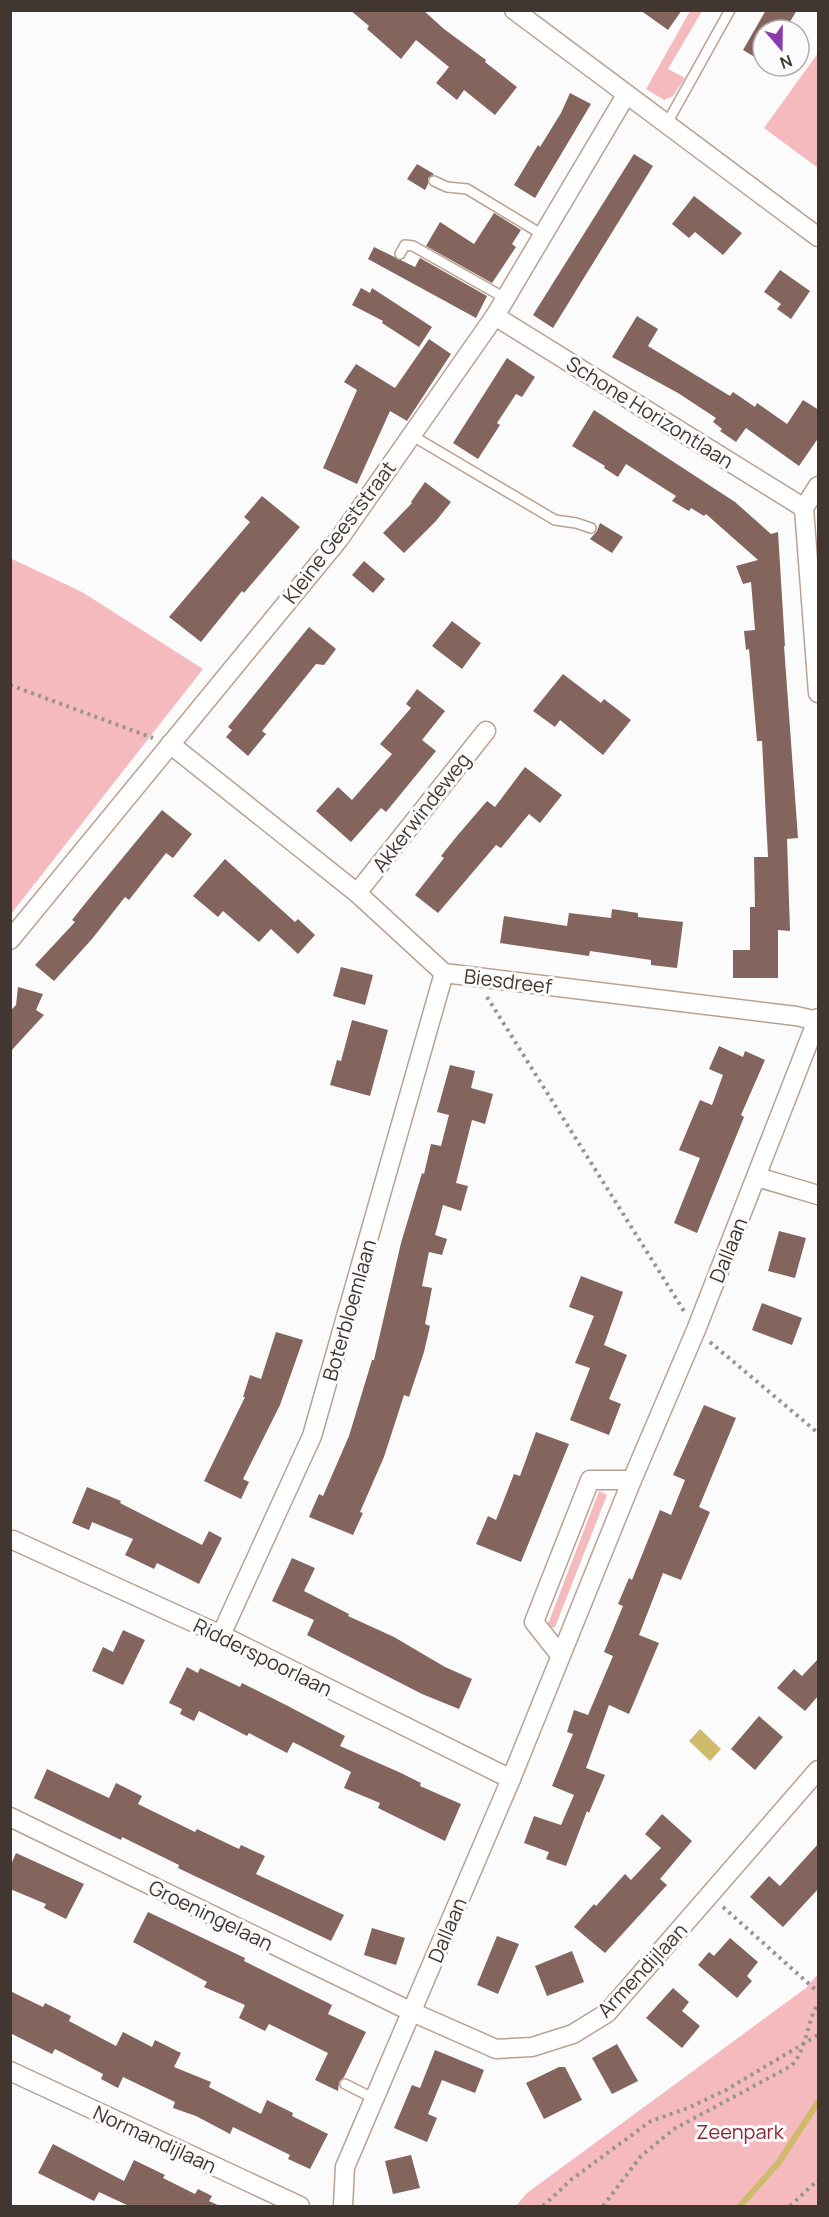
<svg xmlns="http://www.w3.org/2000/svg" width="829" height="2217" viewBox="0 0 829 2217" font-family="Manrope,sans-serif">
  <rect width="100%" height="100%" fill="#fbfbfb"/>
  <g fill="#f5babe">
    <path d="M690 11H702L668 69 685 78 673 96 664 100 646 89Z"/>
    <path d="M818 53V168L764 128Z"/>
    <path d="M10 558 82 592 203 669 11 914Z"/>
    <path d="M599 1491 607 1495 555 1627 551 1628 548 1624Z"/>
    <path d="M818 1974V2206H516L527 2193 806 1988Z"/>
  </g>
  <path fill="#cdba6b" d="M700 1729 721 1749 710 1761 689 1741Z"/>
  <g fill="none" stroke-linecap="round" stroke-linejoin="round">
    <path stroke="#cdba6b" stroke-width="6" d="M740 2206 779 2162 818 2102"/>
  </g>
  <g fill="#83655e">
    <path d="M350 10H423L444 29 486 60 485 62 517 87 495 115 464 90 457 100 436 83 449 67 416 40 401 59 367 29 369 26Z"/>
    <path d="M640 10H682L668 30Z"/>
    <path d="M766 10H797L785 30H763V62L743 50Z"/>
    <path d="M570 93 591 104 535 198 514 185 538 145 540 147 561 113Z"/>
    <path d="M634 154 653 166 553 328 533 315Z"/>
    <path d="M417 164 434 174 428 178V184L425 190 407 179Z"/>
    <path d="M694 196 742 233 723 255 695 232 689 238 672 224Z"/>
    <path d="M494 213 521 230 512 244 516 247 492 283 426 246 440 222 474 244Z"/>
    <path d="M374 247 415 267 420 258 487 296 476 318 368 259Z"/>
    <path d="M780 270 810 291 791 319 777 309 781 304 764 292Z"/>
    <path d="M361 288 370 293 372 288 432 327 419 347 382 323 383 321 352 305Z"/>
    <path d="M637 316 658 329 648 346 730 396 733 392 755 407 757 403 787 424 803 400 819 410V437L799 466 746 428 736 442 720 431 722 429 713 422 716 418 678 393 612 357Z"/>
    <path d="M429 339 451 354 407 421 390 411 357 484 323 468 357 390 344 382 356 364 395 388Z"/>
    <path d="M507 358 535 377 522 397 516 394 497 423 500 425 478 459 453 443Z"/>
    <path d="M594 410 735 502 771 534 778 532 785 646H784L798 838 787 839 790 931 778 930V978H733V950H750V907H755L754 857H768L762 741H757L749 649 746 650 744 631 755 630 751 582 743 584 736 566 758 560 706 514 704 516 691 508 689 511 672 501 676 496 626 464 618 477 604 468 605 466 572 446Z"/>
    <path d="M425 482 451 502 436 521 404 553 383 533 412 503 411 502Z"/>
    <path d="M262 496 300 527 244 593 242 591 201 642 169 617 250 522 244 517Z"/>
    <path d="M600 523 623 537 612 553 590 539 597 531Z"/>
    <path d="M364 561 385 579 373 593 352 575Z"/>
    <path d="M452 621 481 643 462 669 432 646Z"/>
    <path d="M309 627 336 649 324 665 316 664 262 731 266 734 248 756 226 737 232 730 228 727Z"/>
    <path d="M563 674 601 703 604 699 631 720 603 755 560 720 555 727 533 711Z"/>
    <path d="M417 689 445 711 422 740 436 751 386 812 381 808 351 842 316 811 338 787 352 800 392 754 380 744 411 708 406 704Z"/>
    <path d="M525 767 562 795 540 823 529 814 501 848 496 845 438 913 415 895 444 858 441 856 457 836 487 801 495 807Z"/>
    <path d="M162 810 192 834 173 858 166 853 129 900 125 897 92 939 54 981 35 965 75 922 72 920 92 895Z"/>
    <path d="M225 859 295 922 298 919 315 935 298 954 271 929 259 942 223 911 218 917 193 896Z"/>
    <path d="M612 909 638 913V917L683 922 677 968 651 965V960L590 951 589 956 500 943 504 916 567 926 569 913 611 918Z"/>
    <path d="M341 967 373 975 365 1005 333 996Z"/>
    <path d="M18 987 43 994 36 1010 44 1015 10 1052V1011L16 1005Z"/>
    <path d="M352 1020 388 1030 370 1096 330 1085 337 1060 341 1061Z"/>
    <path d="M719 1046 743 1057 745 1051 765 1060 741 1115 744 1117 697 1233 674 1223 700 1158 679 1150 700 1100 712 1105 723 1075 709 1069Z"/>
    <path d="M450 1065 475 1071 471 1088 493 1094 485 1124 472 1120 456 1183 468 1186 461 1211 443 1205 435 1235 447 1239 442 1255 429 1252 422 1286 432 1288 425 1324 430 1326 424 1352 409 1397 404 1395 384 1457 360 1512 363 1513 353 1535 309 1517 319 1494 323 1496 349 1436 372 1360H374L401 1243 422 1173 424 1174 431 1144 441 1146 449 1115 437 1112Z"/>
    <path d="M779 1231 806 1238 795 1278 768 1271Z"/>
    <path d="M581 1276 623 1292 604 1345 627 1355 609 1399 621 1404 609 1435 570 1420 590 1368 575 1363 594 1316 569 1307Z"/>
    <path d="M762 1303 802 1318 792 1345 752 1330Z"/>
    <path d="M276 1332 303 1340 280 1405 243 1479 249 1482 241 1499 204 1481 245 1397H243L250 1375 261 1379Z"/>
    <path d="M704 1405 736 1418 699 1507 710 1512 681 1580 663 1573 639 1635 659 1643 629 1714 609 1705 586 1768 605 1775 589 1813 587 1811 566 1866 546 1859 549 1852 524 1843 534 1816 561 1825 574 1795 552 1786 573 1734 567 1732 574 1710 588 1715 613 1656 604 1652 623 1606 618 1604 629 1578 632 1580 660 1510 671 1515 685 1480 673 1475Z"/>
    <path d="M536 1432 569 1444 521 1562 476 1544 488 1516 496 1520 514 1474 520 1476Z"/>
    <path d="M87 1487 121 1501 120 1503 202 1545 209 1531 222 1538 199 1584 157 1563 154 1569 125 1555 133 1539 92 1522 89 1530 72 1523Z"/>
    <path d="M292 1558 315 1568 304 1591 349 1614 348 1616 394 1637 445 1667 472 1679 459 1709 422 1694 307 1635 314 1620 272 1601Z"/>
    <path d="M123 1630 145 1640 123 1685 92 1671 103 1647 113 1652Z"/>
    <path d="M819 1658V1695L805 1711 777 1688 794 1669 802 1676Z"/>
    <path d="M187 1667 198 1673 200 1668 240 1687 242 1683 284 1704 345 1736 340 1746 401 1773 421 1783 420 1786 461 1804 445 1841 378 1808 380 1803 344 1788 351 1772 293 1742 287 1753 249 1733 247 1736 199 1711 194 1721 180 1714 182 1709 169 1703Z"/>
    <path d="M759 1716 783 1737 755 1770 731 1749Z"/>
    <path d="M47 1769 109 1798 116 1783 142 1796 138 1804 195 1832 197 1829 239 1849 241 1845 265 1856 256 1874 344 1915 331 1941 178 1868 179 1865 122 1837 121 1840 34 1798Z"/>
    <path d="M662 1814 692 1841 660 1879 667 1885 605 1953 574 1927 594 1904 596 1906 625 1874 631 1880 661 1848 645 1834Z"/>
    <path d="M819 1843V1888L783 1927 750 1897 769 1876 780 1886Z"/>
    <path d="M16 1853 84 1884 66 1919 44 1908 46 1904 10 1889V1867Z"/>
    <path d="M148 1912 245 1958 244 1961 332 2005 328 2014 366 2032 344 2077 339 2082 338 2091 315 2080 328 2053 269 2024 265 2031 239 2018 245 2005 204 1987 207 1982 133 1942Z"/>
    <path d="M372 1928 405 1938 396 1965 364 1955Z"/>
    <path d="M497 1936 519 1944 498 1994 477 1985Z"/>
    <path d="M730 1938 758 1962 747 1976 752 1981 737 1998 698 1965 709 1952 714 1956Z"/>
    <path d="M572 1951 584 1982 547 1996 535 1966Z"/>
    <path d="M673 1988 689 2002 682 2011 700 2026 682 2048 646 2018Z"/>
    <path d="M10 1991 43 2007 45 2003 71 2016 69 2021 116 2046 123 2032 152 2047 155 2040 181 2053 174 2067 211 2082 209 2087 261 2114 267 2100 293 2113 292 2116 328 2134 310 2169 288 2159 290 2155 233 2127 230 2134 196 2116 173 2108 175 2102 123 2077 118 2088 101 2079 103 2074 55 2049 52 2054 10 2033Z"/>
    <path d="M617 2044 638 2081 612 2094 592 2058Z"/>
    <path d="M435 2050 484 2070 475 2093 442 2080 428 2114 437 2118 427 2142 394 2128 412 2085 420 2088Z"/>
    <path d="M559 2067H565L582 2100 544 2119 526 2083Z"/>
    <path d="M53 2144 124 2181 134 2160 165 2175 163 2178 195 2194 198 2189 212 2196 209 2201 220 2206H129L99 2192 94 2201 38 2173Z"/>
    <path d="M411 2155 420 2188 393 2194 385 2161Z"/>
  </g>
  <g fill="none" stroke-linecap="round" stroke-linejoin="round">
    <g stroke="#bba18f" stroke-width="12">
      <g id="service">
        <path d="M666 125 730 10"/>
        <path d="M434 181 447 187 467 189 543 235"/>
        <path d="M400 254 405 245 413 246 505 298"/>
        <path d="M411 435 555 520 576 523 591 528"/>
        <path d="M345 2084 375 2099"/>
      </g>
    </g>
    <g stroke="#bba18f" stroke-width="21">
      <g id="minor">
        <path d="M514 10 818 237"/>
        <path d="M495 316 804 508"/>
        <path d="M818 486 804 508 818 693"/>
        <path d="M170 744 357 893 444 973 796 1016 818 1021"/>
        <path d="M357 893 486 731"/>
        <path d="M10 940 339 539 495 316 626 95"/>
        <path d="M757 1177 818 1195"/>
        <path d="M13 1540 221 1635 511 1779"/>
        <path d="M221 1635 312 1436 444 973"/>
        <path d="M560 1655 534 1622 590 1480H632"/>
        <path d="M10 1817 412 2012 496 2049 532 2047 573 2034 607 2013 818 1770"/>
        <path d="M10 2071 300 2206"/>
        <path d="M343 2206 345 2167 511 1779 632 1480 696 1330 818 1018"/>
      </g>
    </g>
    <g stroke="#9a9490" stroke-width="4" stroke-dasharray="3 4.5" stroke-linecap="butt">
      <path d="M10 685 153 738"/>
      <path d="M487 997 684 1311"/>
      <path d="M710 1342 818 1433"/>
      <path d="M723 1907 818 1992"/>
      <path d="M543 2206 572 2179 651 2121 688 2108 726 2090 818 2035"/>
      <path d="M603 2206 641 2156 674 2129 791 2066C807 2050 806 2023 818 2004"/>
      <path d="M790 2206 818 2180"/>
    </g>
    <use href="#service" stroke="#fff" stroke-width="9"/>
    <use href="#minor" stroke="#fff" stroke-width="18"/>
  </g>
  <g text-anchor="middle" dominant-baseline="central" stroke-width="6" stroke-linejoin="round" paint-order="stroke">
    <g font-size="20" fill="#423730" stroke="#fbfbfb">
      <text transform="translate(650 412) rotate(32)">Schone Horizontlaan</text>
      <text transform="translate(339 532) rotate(-53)">Kleine Geeststraat</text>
      <text transform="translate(421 812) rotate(-52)">Akkerwindeweg</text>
      <text transform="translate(508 981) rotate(7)">Biesdreef</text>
      <text transform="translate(728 1250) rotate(-68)">Dallaan</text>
      <text transform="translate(349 1310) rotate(-74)">Boterbloemlaan</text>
      <text transform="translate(263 1657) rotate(26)">Ridderspoorlaan</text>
      <text transform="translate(211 1915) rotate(26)">Groeningelaan</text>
      <text transform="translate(447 1930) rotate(-67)">Dallaan</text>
      <text transform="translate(642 1970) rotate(-47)">Armendijlaan</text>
      <text transform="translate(155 2139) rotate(25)">Normandijlaan</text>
    </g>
    <g font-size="20" fill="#882738" stroke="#fbfbfb">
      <text x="740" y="2131">Zeenpark</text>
    </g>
  </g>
  <rect width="829" height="2217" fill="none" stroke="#423730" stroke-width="24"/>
  <g transform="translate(781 48) rotate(160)"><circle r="28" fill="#fbfbfb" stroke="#b1adaa" stroke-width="1.5"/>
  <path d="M0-4.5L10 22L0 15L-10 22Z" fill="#893cad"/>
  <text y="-9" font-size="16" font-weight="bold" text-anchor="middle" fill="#423730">N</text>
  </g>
</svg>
